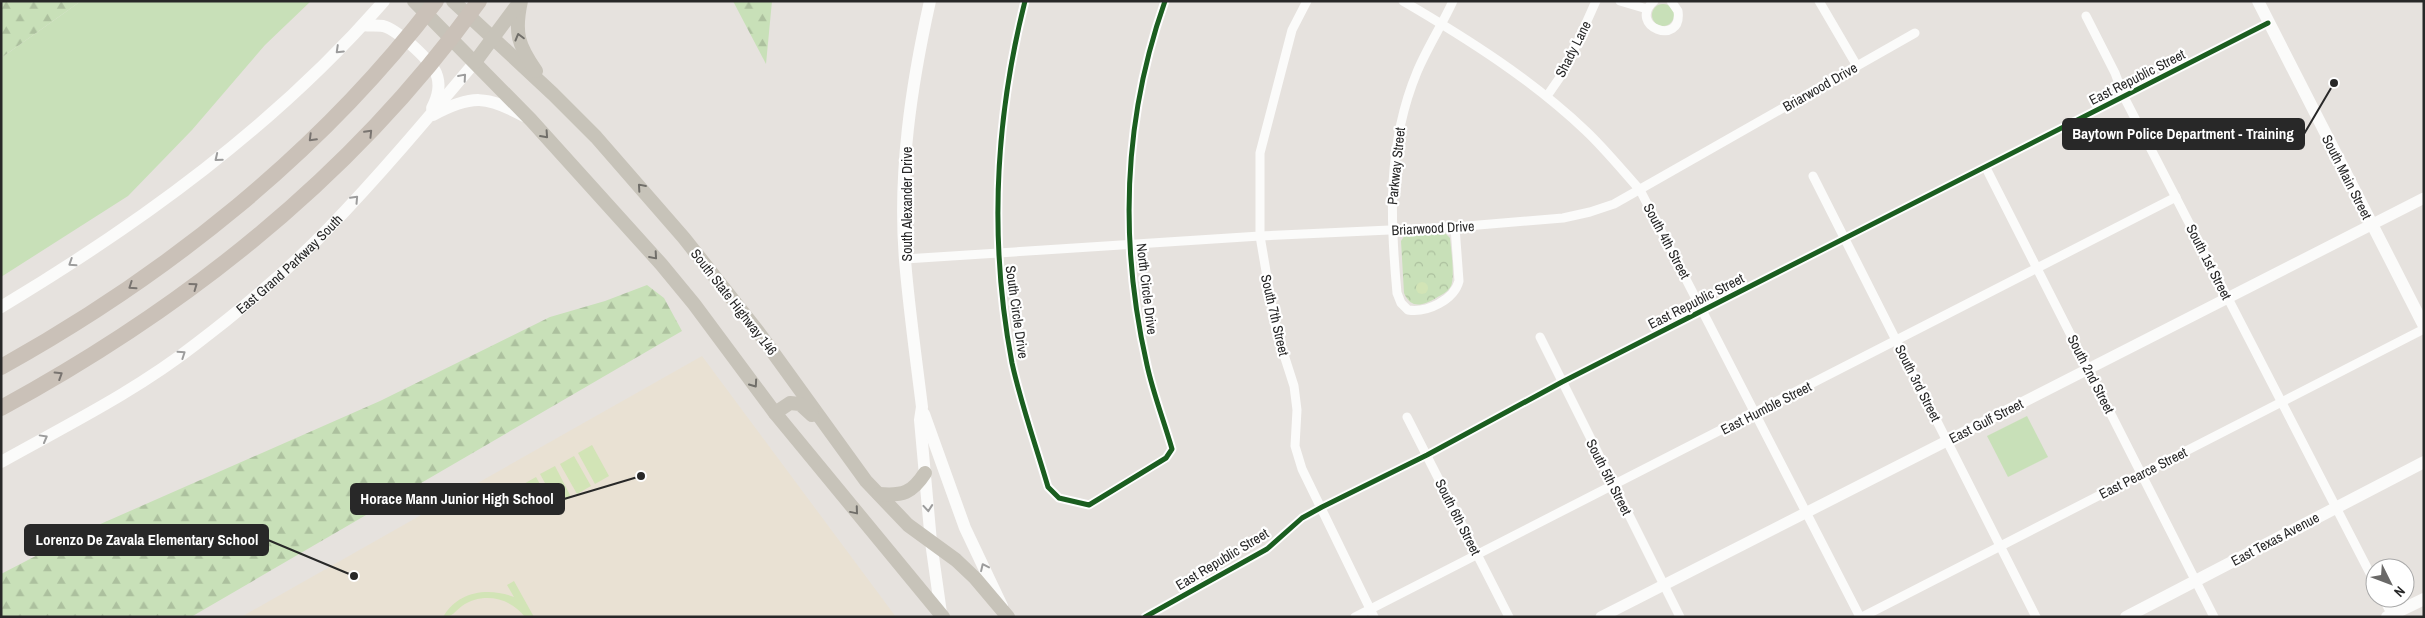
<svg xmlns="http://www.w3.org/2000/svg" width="2425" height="618" viewBox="0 0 2425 618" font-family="'Archivo Narrow',sans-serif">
  <defs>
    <pattern id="forest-firs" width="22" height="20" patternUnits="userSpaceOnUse" patternTransform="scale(1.25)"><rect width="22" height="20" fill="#c8e0b8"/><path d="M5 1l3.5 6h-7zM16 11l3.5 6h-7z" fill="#acc09e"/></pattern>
    <pattern id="park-crowns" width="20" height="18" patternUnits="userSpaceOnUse" patternTransform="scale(1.25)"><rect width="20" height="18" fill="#c8e0b8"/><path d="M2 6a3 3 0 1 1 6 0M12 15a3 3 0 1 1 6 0" fill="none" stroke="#acc09e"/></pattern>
  </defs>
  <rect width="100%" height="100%" fill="#e6e2de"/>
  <path fill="#e9e1d3" d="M702 356 896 617H241Z"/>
  <g fill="#c8e0b8">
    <path d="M81 1H311L265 45 192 130 128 196 1 277V58Z"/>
    <circle cx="1663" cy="15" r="11"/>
    <path d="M2027 416 2048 457 2008 477 1987 436Z"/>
  </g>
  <g fill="url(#forest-firs)">
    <path d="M1 1H81L1 58Z"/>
    <path d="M733 1H772L766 64Z"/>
    <path d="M647 285 664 298 682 331 191 617H1V574L80 533 380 401 550 317 605 301Z"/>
  </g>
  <path fill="url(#park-crowns)" d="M1445 233 1450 238C1451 249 1455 277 1451 286 1448 292 1441 295 1436 298 1422 306 1411 309 1404 293L1401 241 1405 235Z"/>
  <g fill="#d2e4b6">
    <circle cx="1422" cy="288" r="6"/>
    <path d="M592 445 609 476 595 484 578 453Z"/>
    <path d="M574 456 591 486 577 494 560 464Z"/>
    <path d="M555 466 571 497 557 505 540 474Z"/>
    <path d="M536 477 553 507 539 515 522 485Z"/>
    <path d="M514 581 534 617H525C510 597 482 592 462 606 454 612 453 617 443 617 458 591 488 587 514 597L507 585Z"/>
  </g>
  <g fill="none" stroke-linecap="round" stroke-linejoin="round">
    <g stroke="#fbfbfa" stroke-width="9">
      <path d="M1025 1C995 120 989 242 1012 363 1021 404 1036 446 1048 487L1059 498 1089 505 1166 458 1172 449C1164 421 1153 393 1147 365 1119 242 1123 120 1165 1"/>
      <path d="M1307 1 1292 30 1260 153V236L1276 330 1294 386 1297 410 1295 446 1302 469 1374 617"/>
      <path d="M1403 1C1468 39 1531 79 1586 131 1605 149 1622 170 1640 190L1860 617"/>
      <path d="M1453 1C1442 25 1427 48 1417 72 1387 144 1390 218 1397 293L1401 303 1408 310C1427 313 1454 300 1459 281L1455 227"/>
      <path d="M1620 1 1647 9"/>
      <path d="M1654 1C1626 26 1683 48 1678 11L1671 1"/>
      <path d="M1819 1 1857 66"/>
      <path d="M2086 16 2115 73 2124 97 2375 583"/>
      <path d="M1547 96 1565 70 1596 1"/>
      <path d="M1986 168 2214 617"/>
      <path d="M1813 176 2036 617"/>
      <path d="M905 259 1260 236 1455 227 1563 218 1590 212 1614 204 1915 33"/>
      <path d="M1540 337 1680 617"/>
      <path d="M1407 417 1509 617"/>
      <path d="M2383 598 2393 617"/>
      <path d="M1145 617 1267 549 1302 518 1322 507 1427 455 1562 382 2268 23"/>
      <path d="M1355 617 2176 197"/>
      <path d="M1862 617 2424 329"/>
    </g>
    <path stroke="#fbfbfa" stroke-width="11" d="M1601 617 2424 198"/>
    <g stroke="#fbfbfa" stroke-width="12">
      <path d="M930 1C911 86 898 174 905 260 909 309 916 358 922 407L920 420 931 542 941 613"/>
      <path d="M2258 1 2424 326"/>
      <path d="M363 25C370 26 377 25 383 26 398 30 430 60 436 73 441 85 438 97 432 108"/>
      <path d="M433 115C472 94 487 96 524 116"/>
      <path d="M1 307C141 223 276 125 384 1"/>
      <path d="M924 414 965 528 1002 606"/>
      <path id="s1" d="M1 462C67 425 136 391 196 344 242 309 287 271 327 230 379 176 427 119 475 62"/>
      <path d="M2126 617 2424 462"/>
      <path d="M2387 617 2424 599"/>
    </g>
    <g stroke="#c7c3b9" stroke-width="14">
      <path d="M414 1 531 120 661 264 694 304 775 413 943 617"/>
      <path d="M453 1 553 94 596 137 684 238 756 329 866 481 908 525 956 560 975 578 1008 617"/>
      <path d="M521 1C514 33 518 45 536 71"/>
      <path d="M475 62 518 4"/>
      <path d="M775 413 790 403 800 404 812 415"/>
      <path d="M879 494C903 496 912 493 925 473"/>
    </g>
    <g stroke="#cac1b8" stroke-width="16">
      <path d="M1 367C167 275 321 152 436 1"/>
      <path d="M1 408C187 307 355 173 479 1"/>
    </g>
    <g stroke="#fff" stroke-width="8">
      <g id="cycleway">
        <path d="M1025 1C995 120 989 242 1012 363 1021 404 1036 446 1048 487L1059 498 1089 505 1166 458 1172 449C1164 421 1153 393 1147 365 1119 242 1123 120 1165 1"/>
        <path d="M1145 617 1267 549 1302 518 1322 507 1427 455 1562 382 2268 23"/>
      </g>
    </g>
    <use href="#cycleway" stroke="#1b5e20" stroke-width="5"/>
  </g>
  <defs><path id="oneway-chevron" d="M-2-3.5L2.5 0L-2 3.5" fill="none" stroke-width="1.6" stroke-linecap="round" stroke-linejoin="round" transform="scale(1.25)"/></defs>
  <g stroke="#706e69">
    <use href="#oneway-chevron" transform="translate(519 37) rotate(-105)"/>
    <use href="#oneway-chevron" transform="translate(545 135) rotate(48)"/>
    <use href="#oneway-chevron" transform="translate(641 187) rotate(-131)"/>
    <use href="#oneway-chevron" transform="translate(654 256) rotate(49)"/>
    <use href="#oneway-chevron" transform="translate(754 384) rotate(55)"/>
    <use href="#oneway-chevron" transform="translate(855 511) rotate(50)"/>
  </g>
  <g stroke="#9c9c9c">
    <use href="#oneway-chevron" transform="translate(339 50) rotate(136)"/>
    <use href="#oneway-chevron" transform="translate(463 77) rotate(-49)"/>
    <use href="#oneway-chevron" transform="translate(218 158) rotate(141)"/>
    <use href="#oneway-chevron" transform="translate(355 199) rotate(-47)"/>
    <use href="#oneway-chevron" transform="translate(72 263) rotate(147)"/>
    <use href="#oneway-chevron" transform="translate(182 354) rotate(-34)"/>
    <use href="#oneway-chevron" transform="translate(44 438) rotate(-29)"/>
    <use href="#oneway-chevron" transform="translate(928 508) rotate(85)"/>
    <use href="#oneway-chevron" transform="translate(984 567) rotate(-115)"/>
  </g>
  <g stroke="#797470">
    <use href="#oneway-chevron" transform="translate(369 133) rotate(-46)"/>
    <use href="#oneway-chevron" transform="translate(312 138) rotate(135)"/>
    <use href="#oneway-chevron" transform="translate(132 286) rotate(146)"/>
    <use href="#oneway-chevron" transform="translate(194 286) rotate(-36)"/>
    <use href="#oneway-chevron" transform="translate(59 375) rotate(-32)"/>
  </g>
  <g text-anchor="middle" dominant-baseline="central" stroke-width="4.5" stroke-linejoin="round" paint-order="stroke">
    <g font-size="14" fill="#282828" stroke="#fff">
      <text transform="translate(1573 49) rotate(-63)">Shady Lane</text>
      <text transform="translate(2137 77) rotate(-27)">East Republic Street</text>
      <text transform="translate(1820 87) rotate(-30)">Briarwood Drive</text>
      <text transform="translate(1396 166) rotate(-84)">Parkway Street</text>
      <text transform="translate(2347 177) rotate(63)">South Main Street</text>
      <text transform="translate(907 204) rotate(-90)">South Alexander Drive</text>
      <text transform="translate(1433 228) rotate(-3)">Briarwood Drive</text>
      <text transform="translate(1667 241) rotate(62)">South 4th Street</text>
      <text transform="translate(2209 262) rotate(63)">South 1st Street</text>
      <text stroke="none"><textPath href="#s1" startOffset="351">East Grand Parkway South</textPath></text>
      <text transform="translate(1147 289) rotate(83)">North Circle Drive</text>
      <text transform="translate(1696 301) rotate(-27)">East Republic Street</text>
      <text transform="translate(734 302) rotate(52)">South State Highway 146</text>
      <text transform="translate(1017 312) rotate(82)">South Circle Drive</text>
      <text transform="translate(1275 315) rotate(77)">South 7th Street</text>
      <text transform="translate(2091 374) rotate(63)">South 2nd Street</text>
      <text transform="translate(1918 383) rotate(63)">South 3rd Street</text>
      <text transform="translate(1766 408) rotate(-27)">East Humble Street</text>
      <text transform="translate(1986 421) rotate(-27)">East Gulf Street</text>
      <text transform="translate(2143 473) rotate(-27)">East Pearce Street</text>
      <text transform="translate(1609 477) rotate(63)">South 5th Street</text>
      <text transform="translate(1458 517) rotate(63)">South 6th Street</text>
      <text transform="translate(2275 539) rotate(-28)">East Texas Avenue</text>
      <text transform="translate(1222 559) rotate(-31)">East Republic Street</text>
    </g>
  </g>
  <path fill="none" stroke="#282828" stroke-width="2" d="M2334 83L2304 134M641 476L564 499M354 576L268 540"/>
  <g fill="#282828" stroke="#fff" stroke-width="2">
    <circle cx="2334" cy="83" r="5"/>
    <circle cx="641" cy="476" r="5"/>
    <circle cx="354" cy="576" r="5"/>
  </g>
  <g fill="#282828" stroke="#282828" stroke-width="2">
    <rect x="2063" y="119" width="241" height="30" rx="5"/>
    <rect x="351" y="484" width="213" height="30" rx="5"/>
    <rect x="25" y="525" width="243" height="30" rx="5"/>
  </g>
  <g font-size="15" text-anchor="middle" font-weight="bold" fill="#fff">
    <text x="2183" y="139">Baytown Police Department - Training</text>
    <text x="457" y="504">Horace Mann Junior High School</text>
    <text x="147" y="545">Lorenzo De Zavala Elementary School</text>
  </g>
  <rect width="2425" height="618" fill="none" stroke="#282828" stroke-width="5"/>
  <g transform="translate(2390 583) rotate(132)"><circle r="24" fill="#ffffff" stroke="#a9a9a9"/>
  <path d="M0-4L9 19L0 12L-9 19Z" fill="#6a6968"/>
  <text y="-8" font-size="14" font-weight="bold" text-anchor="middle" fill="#282828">N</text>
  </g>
</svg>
